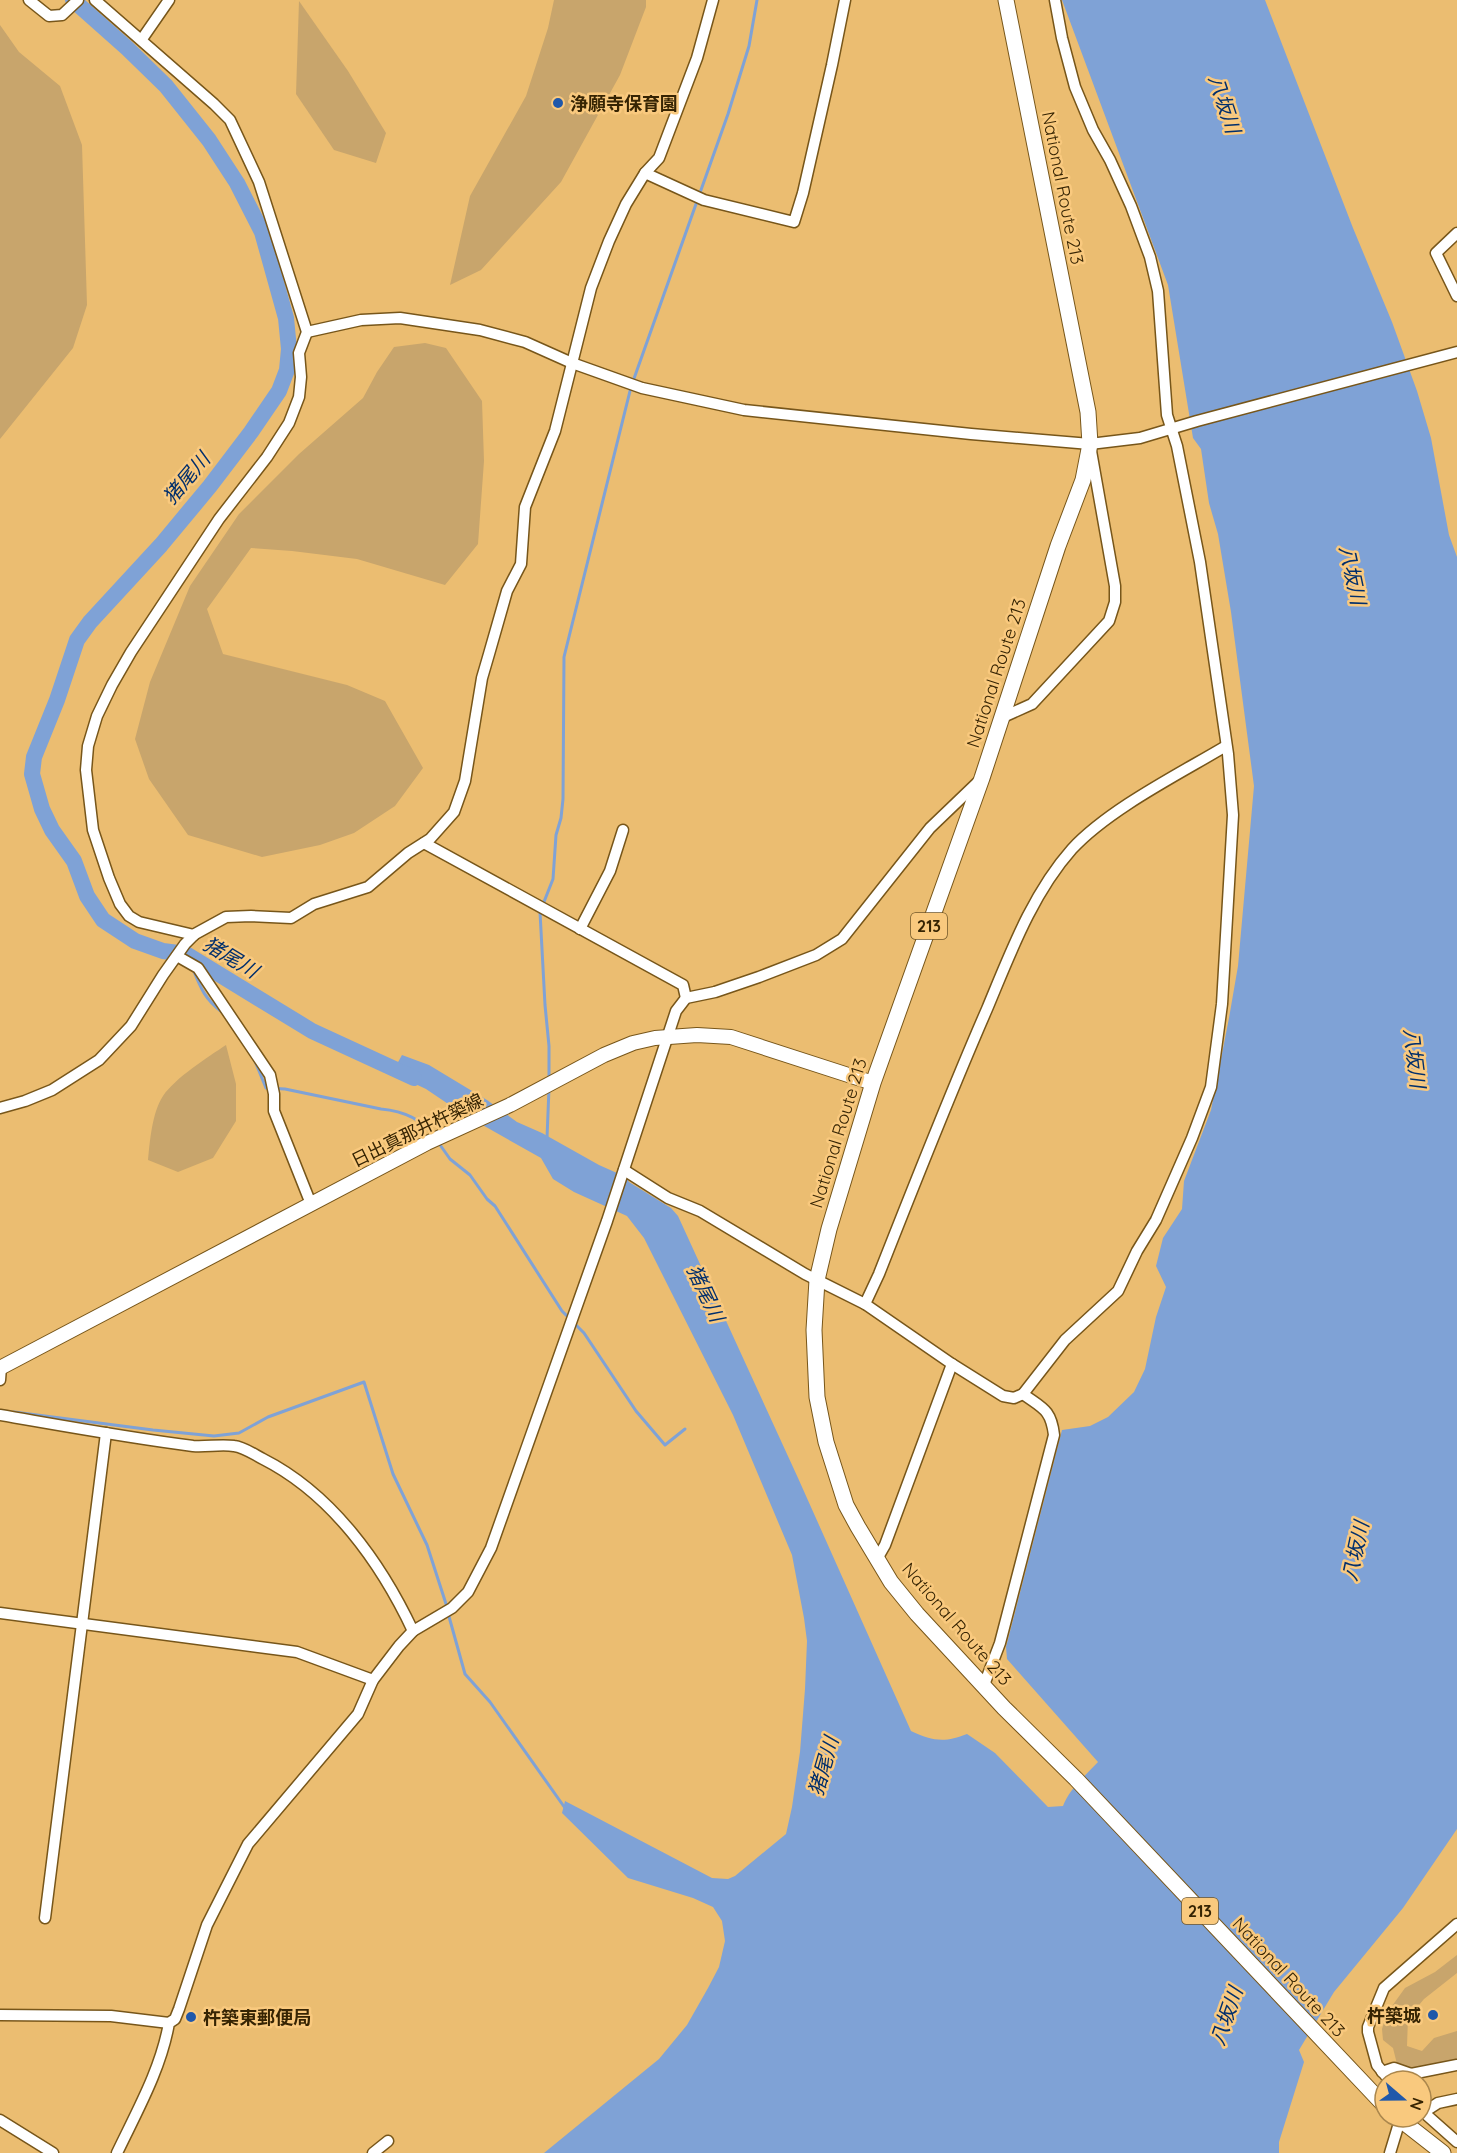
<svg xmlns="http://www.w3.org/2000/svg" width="1457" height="2153" viewBox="0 0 1457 2153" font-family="Quicksand,'Noto Sans JP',sans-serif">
  <rect width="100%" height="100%" fill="#ebbd71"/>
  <g fill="#c8a56c">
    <path d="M554 0H646V7L620 75 561 182 481 270 450 285 470 196 526 96 548 28Z"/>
    <path d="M299 1 348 71 386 133 376 163 334 150 296 94Z"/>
    <path d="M0 25 19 52 60 86 82 145 87 305 73 348 0 439Z"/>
    <path d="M425 343 446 348 482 401 484 461 478 544 445 585 357 559 292 551 251 548 207 609 223 654 347 685 385 701 423 768 395 806 354 833 320 845 262 857 188 835 149 779 135 739 150 682 190 586 239 514 299 454 363 398 377 372 394 347Z"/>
    <path d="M226 1045 236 1084V1121L213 1158 178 1172 148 1160C150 1140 152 1113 163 1096 175 1078 208 1057 226 1045Z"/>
    <path d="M1457 1955V1973L1424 1999 1408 2018 1407 2046 1422 2051 1434 2038 1457 2031V2062L1413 2072 1397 2064 1393 2048 1383 2040 1382 2029 1387 2013 1405 1988 1435 1972Z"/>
  </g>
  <path fill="#7fa2d6" d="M1062 0H1265L1353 228 1392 322 1417 391 1431 438 1449 535 1457 557V1829L1403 1908 1334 1992 1299 2050 1304 2062 1279 2142V2153H544L659 2059 687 2025 708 1988 719 1967 725 1941 722 1921 713 1907 693 1898 628 1878 562 1813 565 1801 712 1878 728 1879 735 1876 786 1834 792 1807 800 1752 805 1689 807 1641 804 1618 792 1555 733 1415 644 1238 627 1216 574 1192 553 1179 541 1158 463 1114 426 1089 392 1073 402 1055 429 1065 487 1100 517 1122 542 1133 599 1165 626 1177 629 1182 671 1208 678 1216 798 1478 911 1731C932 1741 945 1743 967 1734L995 1753 1048 1807 1063 1806C1070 1788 1085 1776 1098 1762L1007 1659 1006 1647 1062 1430 1090 1426 1108 1417 1134 1392 1145 1369 1156 1317 1166 1287 1156 1266 1163 1238 1182 1209 1184 1181 1211 1110 1229 1018 1238 966 1254 786 1231 612 1218 534 1209 503 1201 449 1193 438 1168 285Z"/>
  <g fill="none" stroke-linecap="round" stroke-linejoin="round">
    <g stroke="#7fa2d6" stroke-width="3">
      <path d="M193 969C201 989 205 999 222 1012"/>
      <path d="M255 1061 266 1088 285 1089 381 1109C403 1111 421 1118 434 1136"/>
      <path d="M549 1079V1046L545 1005 540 912 553 879 556 835 561 818 563 799 564 657 631 387 728 114 749 46 757 0"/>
      <path d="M547 1138 549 1088"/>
      <path d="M438 1142 450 1159 470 1175 487 1199 495 1206 562 1311 569 1318"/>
      <path d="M574 1323 584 1333 636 1411 665 1445 685 1429"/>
      <path d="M14 1412 153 1430 214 1436 239 1433 268 1417 364 1382 393 1474 427 1545 447 1607"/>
      <path d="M448 1613 465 1674 490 1702 565 1808"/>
    </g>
    <path stroke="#7fa2d6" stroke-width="16" d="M73 0 127 48 166 86 209 140 237 183 262 232 286 318 289 349 287 370 279 391 251 432 210 486 161 545 90 622 77 640 57 700 34 757 32 774 42 809 52 830 74 861 87 896 103 920 135 941 163 951 186 954 312 1031 414 1078"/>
    <g stroke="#77561a" stroke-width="13">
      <g id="minor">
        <path d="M29 0 49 16 62 15 78 0"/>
        <path d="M95 0 214 104 230 120 259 182 307 332 299 353 301 377 299 397 289 423 267 457 219 519 131 652 112 685 97 716 88 746 86 770 93 830 109 878 120 904 129 916 139 922 194 935"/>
        <path d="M142 39 169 0"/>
        <path d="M645 173 704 200 794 222 803 193 832 65 845 0"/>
        <path d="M1457 233 1436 253 1457 296"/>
        <path d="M307 332 361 320 400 318 480 330 525 342 572 363 642 388 744 410 971 434 1090 444 1140 438 1197 421 1457 352"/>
        <path d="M1001 718 1032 704 1109 621 1115 602V586L1091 451"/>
        <path d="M424 843 683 985 686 998"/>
        <path d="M580 929 610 871 623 830"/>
        <path d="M177 956 198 968 270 1075 274 1094V1111L311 1204"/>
        <path d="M0 1108 25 1101 52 1090 99 1060 131 1026 163 975 185 944 195 934 226 917 251 916 291 918 314 904 368 887 408 853 430 839 454 812 465 781 482 678 489 654 507 591 521 564 525 507 555 431 591 288 609 241 626 204 645 173 659 158 697 58 713 0"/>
        <path d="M624 1170 668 1198 700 1211 805 1274 865 1304 952 1364 1003 1396 1014 1398 1023 1394 1065 1340 1118 1291 1137 1251 1156 1220 1192 1138 1211 1087 1222 1004 1233 815 1228 754 1200 562 1177 446 1167 415 1158 291 1150 257 1131 206 1110 160 1093 130 1075 87 1062 38 1055 0"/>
        <path d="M865 1304 879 1274C914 1185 949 1096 987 1009 1010 954 1032 894 1072 849 1109 809 1179 774 1226 746"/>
        <path d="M0 1380 1 1367"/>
        <path d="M0 1415C64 1426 129 1438 193 1446 207 1447 221 1444 234 1446 244 1447 255 1455 263 1459 332 1494 381 1563 413 1631"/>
        <path d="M877 1559 885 1545 952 1364"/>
        <path d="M0 1613 297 1652 373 1680"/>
        <path d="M984 1685 1000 1643 1054 1435C1051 1409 1042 1408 1023 1394"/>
        <path d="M45 1918 106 1433"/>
        <path d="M0 2015 111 2016 169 2023"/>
        <path d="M1382 2072 1394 2068 1411 2074 1457 2065"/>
        <path d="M1390 2081 1377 2065 1368 2032V2027L1384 1988 1457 1924"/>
        <path d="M1421 2110 1457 2142"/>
        <path d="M1424 2112 1438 2103 1457 2099"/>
        <path d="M0 2120 53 2153"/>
        <path d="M117 2153C137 2111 161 2069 169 2023L175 2019 179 2009 207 1925 248 1844 358 1714 373 1680 399 1646 413 1631 452 1608 468 1592 491 1548 607 1221 676 1011 686 998 715 992 759 977 816 955 842 939 930 828 979 781"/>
        <path d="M373 2153 388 2141"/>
        <path d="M1390 2153 1400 2120"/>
      </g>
    </g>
    <g stroke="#77561a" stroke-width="16">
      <path id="major" d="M0 1368 427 1143 510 1105 604 1055 633 1043 655 1038 697 1035 731 1037 873 1083"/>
    </g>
    <g stroke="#77561a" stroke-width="17">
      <g id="highway">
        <path d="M1006 0 1088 412 1090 444 1083 480 1058 546 982 778 873 1083 829 1229 817 1280 814 1330 817 1397 826 1442 846 1505 858 1527 891 1582 917 1614 1004 1708 1076 1779 1385 2106"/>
        <path d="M1397 2117 1443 2153"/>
      </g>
    </g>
    <use href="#minor" stroke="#fff" stroke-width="10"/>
    <use href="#major" stroke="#fff" stroke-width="14"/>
    <use href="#highway" stroke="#fff" stroke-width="15"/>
  </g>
  <g fill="#2058aa" stroke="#f9c97e" stroke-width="2">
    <circle cx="558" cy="103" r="6"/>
    <circle cx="1433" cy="2015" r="6"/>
    <circle cx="191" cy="2017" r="6"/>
  </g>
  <g text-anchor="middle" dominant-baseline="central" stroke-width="5" stroke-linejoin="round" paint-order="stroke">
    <g fill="#f9c97e" stroke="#705628" stroke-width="1.5">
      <rect x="911" y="913" width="36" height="26" rx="4.5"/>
      <rect x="1182" y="1898" width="36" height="26" rx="4.5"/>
    </g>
    <g font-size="16" font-weight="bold" fill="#362403">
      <text x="929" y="926">213</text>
      <text x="1200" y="1911">213</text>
    </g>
    <g font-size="18" font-weight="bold" fill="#362403" stroke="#f9c97e" text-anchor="start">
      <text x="570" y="103">浄願寺保育園</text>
      <text x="1421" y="2015" text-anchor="end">杵築城</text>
      <text x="203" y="2017">杵築東郵便局</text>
    </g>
    <g font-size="18" fill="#362403" stroke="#f9c97e">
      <text transform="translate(1063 188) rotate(79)">National Route 213</text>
      <text transform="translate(996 673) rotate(-72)">National Route 213</text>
      <text transform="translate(417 1130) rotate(-26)">日出真那井杵築線</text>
      <text transform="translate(838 1133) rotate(-73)">National Route 213</text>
      <text transform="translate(957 1624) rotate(49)">National Route 213</text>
      <text transform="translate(1289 1977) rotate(47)">National Route 213</text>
    </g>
    <g font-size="20" font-style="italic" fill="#022f6c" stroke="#f9c97e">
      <text transform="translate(1225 104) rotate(72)">八坂川</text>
      <text transform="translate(186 478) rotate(-50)">猪尾川</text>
      <text transform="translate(1353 575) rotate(78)">八坂川</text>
      <text transform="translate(231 957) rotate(31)">猪尾川</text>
      <text transform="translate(1415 1058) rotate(83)">八坂川</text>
      <text transform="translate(706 1293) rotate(65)">猪尾川</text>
      <text transform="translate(1355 1551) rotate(-78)">八坂川</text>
      <text transform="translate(823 1766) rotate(-74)">猪尾川</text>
      <text transform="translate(1226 2016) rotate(-71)">八坂川</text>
    </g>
  </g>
  <g transform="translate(1403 2099) rotate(110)"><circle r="28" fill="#f9c97e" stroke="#ab874d" stroke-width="1.5"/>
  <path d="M0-4.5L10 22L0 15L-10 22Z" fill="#2058aa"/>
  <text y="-9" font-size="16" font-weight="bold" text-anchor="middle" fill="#362403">N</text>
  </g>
</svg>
